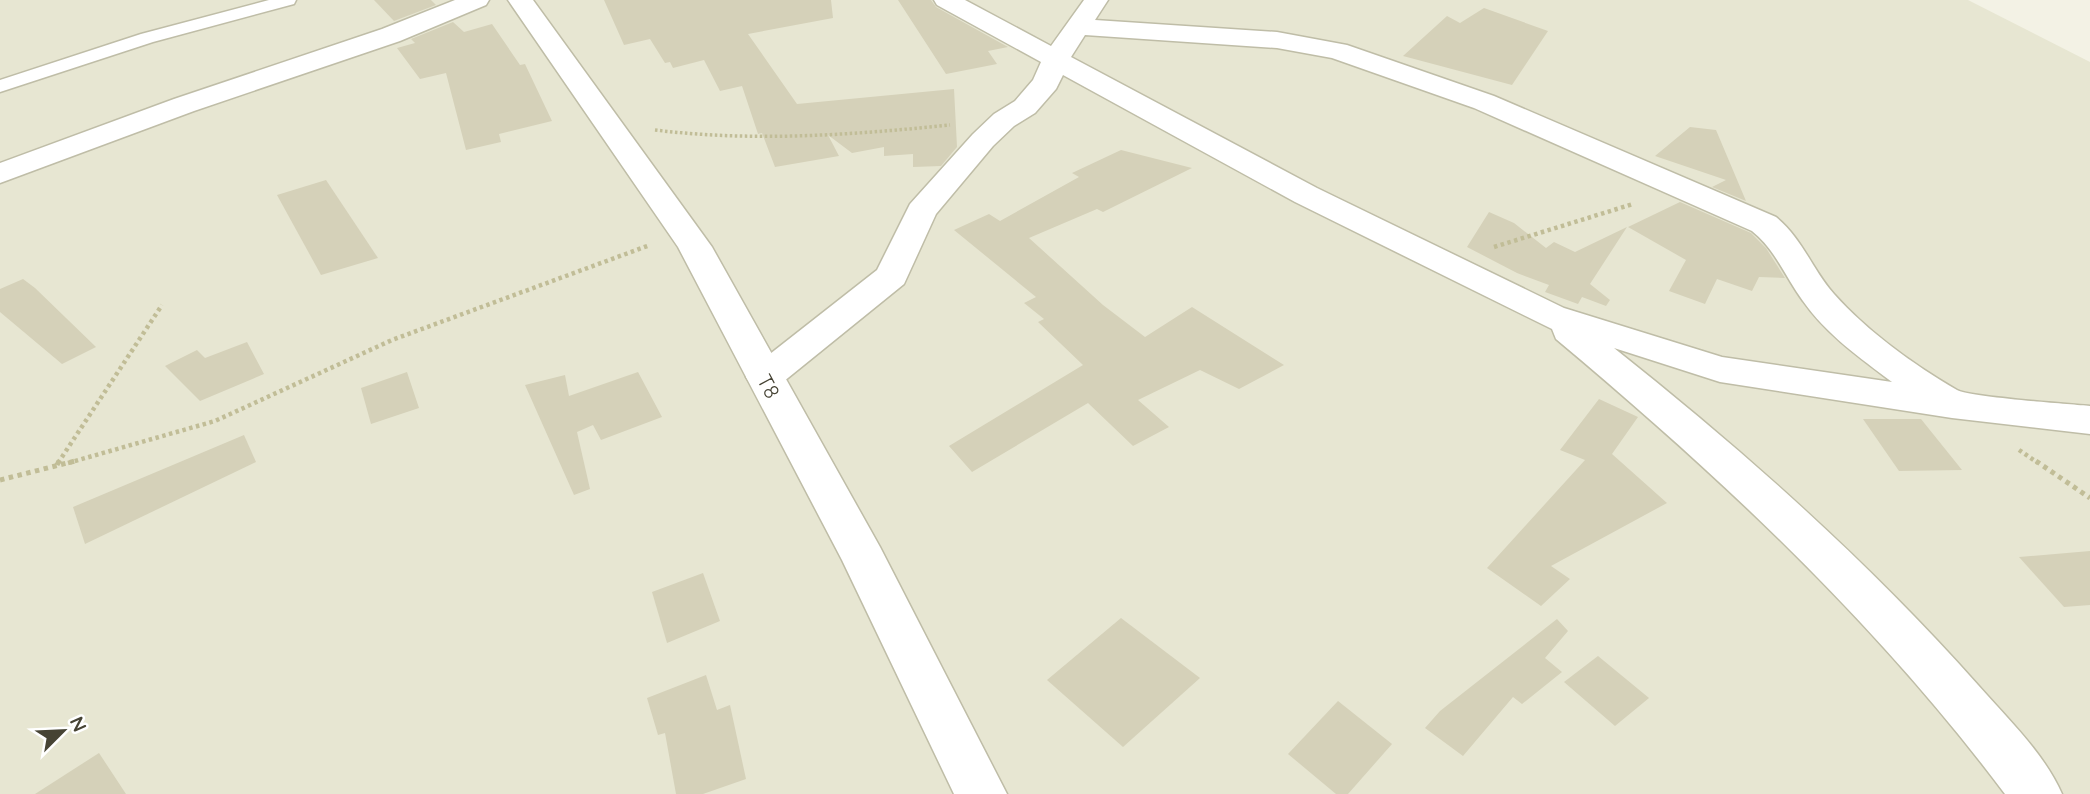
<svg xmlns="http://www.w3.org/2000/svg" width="2090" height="794" viewBox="0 0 2090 794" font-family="Quicksand,sans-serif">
  <rect width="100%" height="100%" fill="#f3f2e5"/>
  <path fill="#e7e6d2" d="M0 0H1968L2090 62V794H0Z"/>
  <g fill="#d5d1b9">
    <path d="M374 0H431L436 5 394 21Z"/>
    <path d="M604 0H831L833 18 748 34 797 104 954 89 957 147 941 166 913 167V154L884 156V147L852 153 828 135 839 156 775 167 762 133 758 134 742 86 720 91 704 60 673 68 670 62 665 63 650 39 624 45Z"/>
    <path d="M898 0H931L936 7 1008 47 988 51 997 64 946 74Z"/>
    <path d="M1484 8 1548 31 1512 85 1403 56 1447 16 1460 23Z"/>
    <path d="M453 22 464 32 492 24 520 65 525 64 552 121 499 134 501 142 466 150 446 73 420 79 397 48 415 43 411 39Z"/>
    <path d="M1690 127 1716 130 1746 201 1712 187 1726 180 1655 156Z"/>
    <path d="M1121 150 1192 168 1103 212 1097 209 1029 238 1103 305 1145 337 1192 307 1284 365 1239 389 1200 370 1138 400 1169 427 1133 446 1088 403 972 472 949 446 1083 365 1038 322 1044 319 1024 303 1036 297 954 230 989 214 1000 221 1079 177 1072 173Z"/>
    <path d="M326 180 378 258 321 275 277 195Z"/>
    <path d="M1680 202 1751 233 1766 248 1785 278 1759 277 1752 291 1717 279 1705 304 1669 291 1686 260 1628 227Z"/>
    <path d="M1489 212 1514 223 1546 248 1554 242 1575 252 1627 227 1590 284 1610 300 1606 306 1582 297 1578 304 1545 292 1549 285 1517 273 1467 247Z"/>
    <path d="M23 279 35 288 96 347 62 364 0 312V289Z"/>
    <path d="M247 342 264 374 200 401 165 366 197 350 205 358Z"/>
    <path d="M407 372 419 408 371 424 361 388Z"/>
    <path d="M638 372 662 417 601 440 593 425 577 432 590 489 574 495 525 385 565 375 569 396Z"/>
    <path d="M1599 399 1638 417 1612 454 1667 503 1551 566 1570 579 1541 606 1487 568 1585 460 1560 450Z"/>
    <path d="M1863 419H1921L1962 470 1899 471Z"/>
    <path d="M244 435 256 462 85 544 73 507Z"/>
    <path d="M2090 551V605L2064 607 2019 557Z"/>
    <path d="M703 573 720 621 667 643 652 592Z"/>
    <path d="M1121 618 1200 678 1123 747 1047 680Z"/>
    <path d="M1557 619 1568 631 1545 658 1562 672 1522 704 1513 697 1463 756 1425 728 1440 711Z"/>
    <path d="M1598 656 1649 698 1615 726 1564 682Z"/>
    <path d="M706 675 717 710 730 705 746 779 703 794H676L665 733 658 735 647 698Z"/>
    <path d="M1338 701 1392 744 1348 794H1336L1288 754Z"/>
    <path d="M99 753 126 794H35Z"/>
  </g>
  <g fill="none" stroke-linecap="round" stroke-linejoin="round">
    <g stroke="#bfbda7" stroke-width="3">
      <path id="service" d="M269 0H296L294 4 153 42 0 92V80L141 34Z"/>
    </g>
    <g stroke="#bfbda7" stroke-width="3">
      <path id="minor" d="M934 0H965L1051 46 1084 0H1108L1095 20 1277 32 1347 45 1494 96 1776 217C1802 238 1812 269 1834 294 1867 331 1914 365 1957 390 1969 397 2068 404 2090 406V434L1952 418 1720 382 1614 348C1744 451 1868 561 1978 685 2007 718 2044 753 2062 794H2005C1876 622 1721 477 1556 339L1552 329 1295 202 1063 75 1056 89 1035 113 1014 126 993 146 936 214 904 284 778 386 765 390 752 386 746 377 752 368 877 270 910 204 973 134 994 114 1015 101 1033 80 1041 62 937 5ZM1085 35 1277 48 1332 58 1474 108 1752 231C1776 250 1785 277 1803 301 1826 334 1860 358 1892 382L1722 357 1564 308 1317 188 1071 57Z"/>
    </g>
    <g stroke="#bfbda7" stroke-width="3">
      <g id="tertiary">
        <path d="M455 0H489L486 5 400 41 194 111 0 183V163L174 99 382 29Z"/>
        <path d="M508 0H533L712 247 880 547 1007 794H954L842 560 678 247Z"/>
      </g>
    </g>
    <path stroke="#c1bd97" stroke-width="3.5" stroke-dasharray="2.5 2.5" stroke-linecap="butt" d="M655 130C754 142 851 135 950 125"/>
    <g stroke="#c1bd97" stroke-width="4.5" stroke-dasharray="3.5 3.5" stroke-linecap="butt">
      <path d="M1494 247 1633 204"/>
      <path d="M2019 450 2038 463"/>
      <path d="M58 463 162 305"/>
      <path d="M68 463 215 421 392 340 650 245"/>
    </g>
    <g stroke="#c1bd97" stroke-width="5" stroke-dasharray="4.5 4.5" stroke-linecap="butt">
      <path d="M2036 461 2090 498"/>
      <path d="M57 465 59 461"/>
      <path d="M0 480 75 461"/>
    </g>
    <use href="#service" fill="#fff" fill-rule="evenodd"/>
    <use href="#minor" fill="#fff" fill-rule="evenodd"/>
    <use href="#tertiary" fill="#fff" fill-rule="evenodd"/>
  </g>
  <g text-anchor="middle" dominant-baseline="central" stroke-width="5" stroke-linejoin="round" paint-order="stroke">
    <g font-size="21" fill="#464334" stroke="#fff">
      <text transform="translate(769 386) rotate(62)">T8</text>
    </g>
  </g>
  <g transform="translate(63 731) rotate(66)" stroke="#ffffff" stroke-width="5" paint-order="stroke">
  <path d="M0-5L12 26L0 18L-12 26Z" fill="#464334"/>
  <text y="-10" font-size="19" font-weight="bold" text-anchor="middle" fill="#464334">N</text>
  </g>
</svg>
